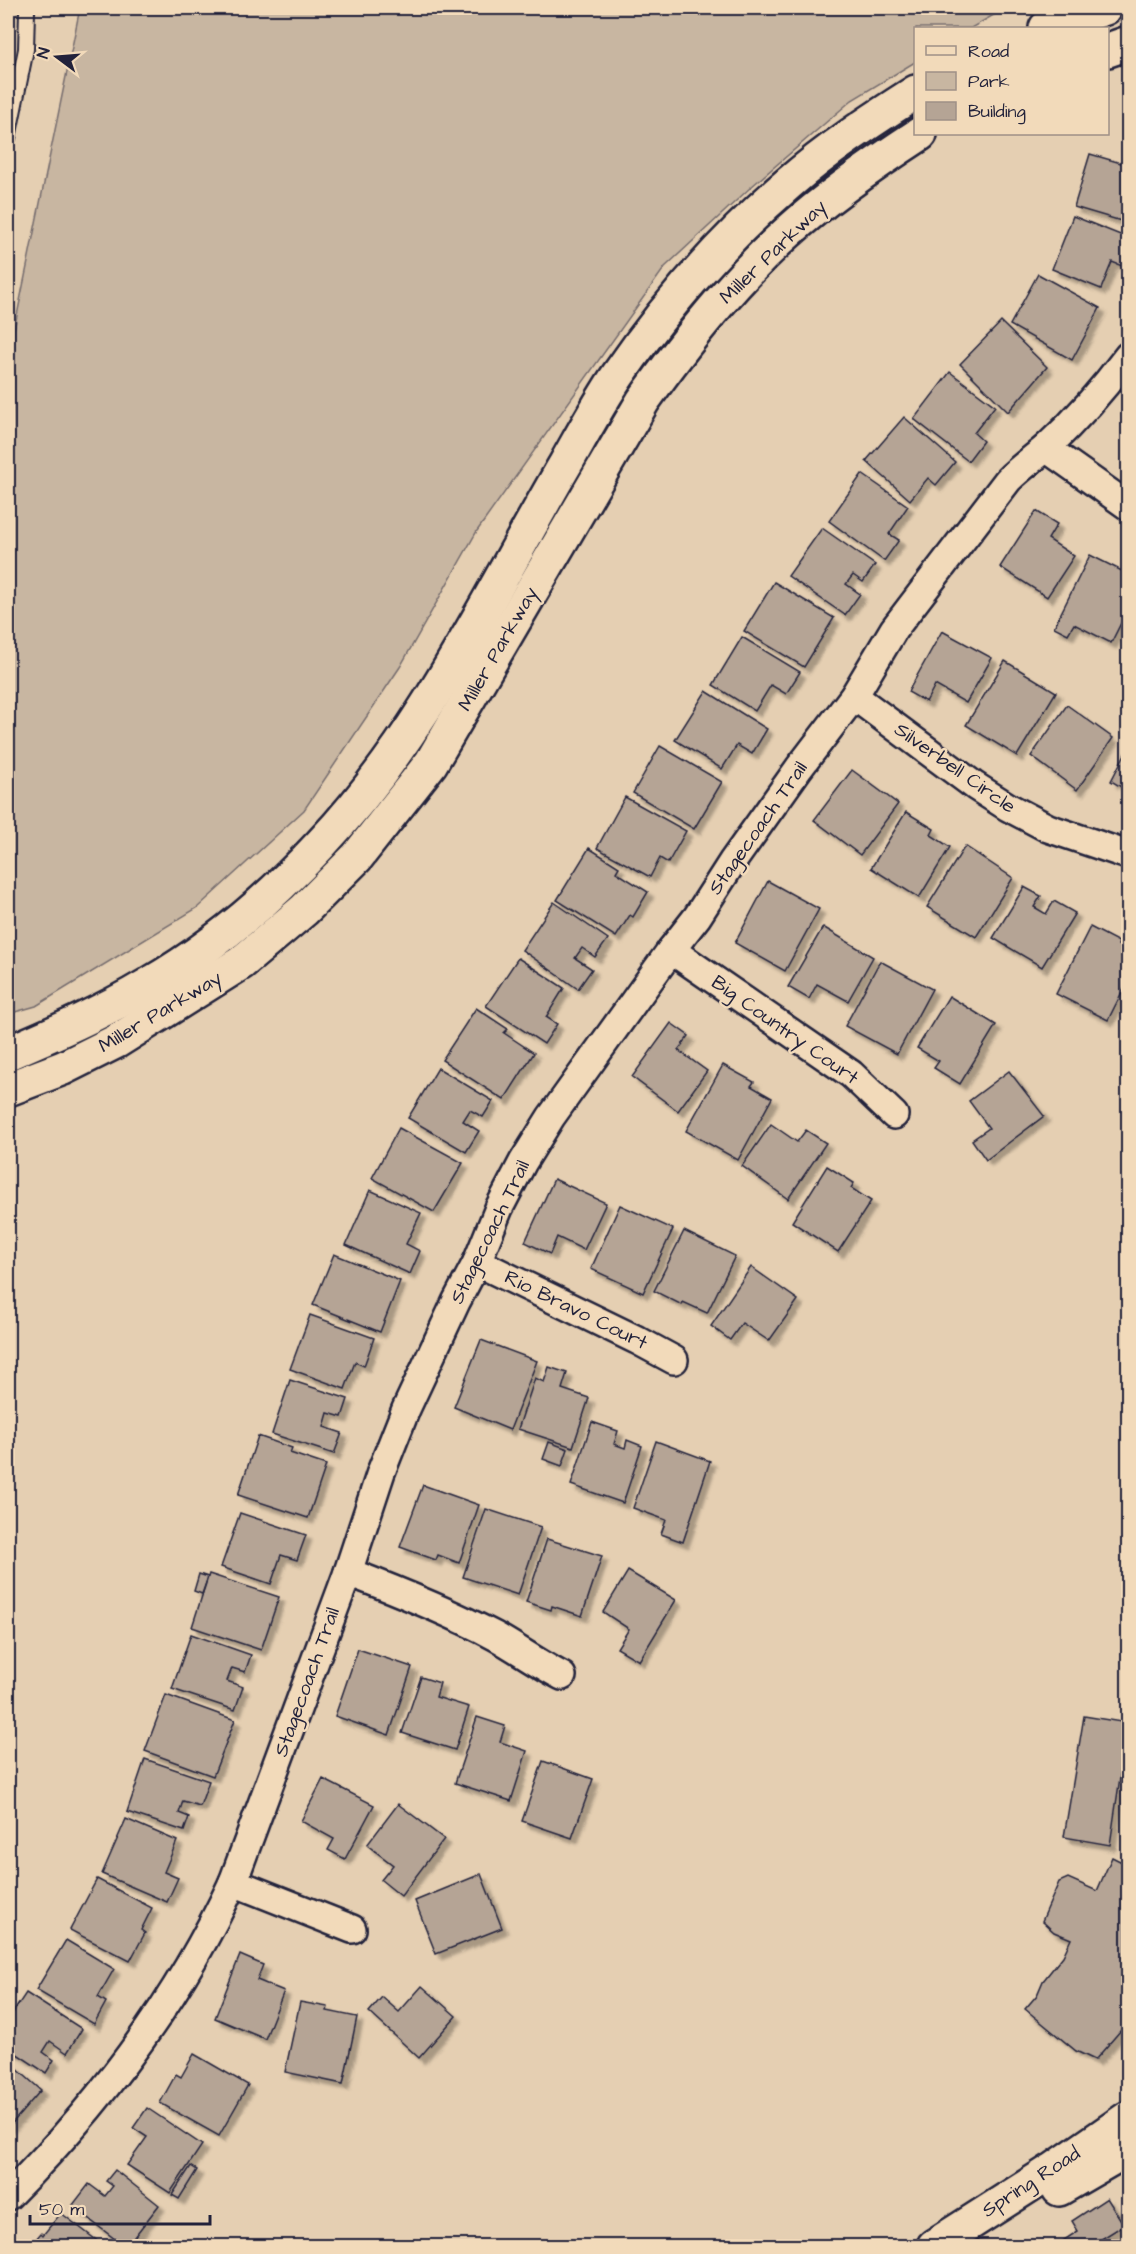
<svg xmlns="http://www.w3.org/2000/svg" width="1136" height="2254" viewBox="0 0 1136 2254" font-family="'Architects Daughter',sans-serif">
  <defs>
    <filter id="shadow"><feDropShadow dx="5.5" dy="5.5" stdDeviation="1.5" flood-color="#0004"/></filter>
  </defs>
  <rect width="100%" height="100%" fill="#e5cfb2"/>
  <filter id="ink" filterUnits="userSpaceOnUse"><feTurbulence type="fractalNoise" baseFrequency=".0167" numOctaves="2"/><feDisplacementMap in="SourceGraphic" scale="12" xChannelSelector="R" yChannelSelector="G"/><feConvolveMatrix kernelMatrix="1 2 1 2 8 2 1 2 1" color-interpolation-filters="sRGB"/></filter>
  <g filter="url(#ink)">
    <path fill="#c8b6a1" stroke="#756c6e" stroke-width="1.5" d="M80 8H1006L971 28H916L915 62 852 100 751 187 665 267 477 531 400 667 304 810 197 908 36 1006 8 1014V544L14 330Z"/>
    <g fill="#b5a495" stroke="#22223b" stroke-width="1.5" filter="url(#shadow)">
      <path d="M1090 154 1128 165V223L1074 207Z"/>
      <path d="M1073 216 1128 238 1127 268 1112 262 1101 289 1052 269Z"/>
      <path d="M1038 274 1100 308 1072 360 1010 325Z"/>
      <path d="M1001 322 1047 367 1008 412 960 364Z"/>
      <path d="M950 372 995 406 974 433 983 441 968 461 914 419Z"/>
      <path d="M904 417 955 462 936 485 928 478 910 500 866 461Z"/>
      <path d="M862 474 908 506 889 534 899 540 884 561 829 521Z"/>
      <path d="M1036 511 1057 524 1048 539 1074 556 1047 597 1000 567Z"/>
      <path d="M822 528 875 565 863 582 853 575 846 584 860 594 845 615 788 576Z"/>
      <path d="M1090 555 1128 574V609L1111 643 1074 624 1068 634 1054 627Z"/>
      <path d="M774 582 834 618 804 667 744 631Z"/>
      <path d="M942 631 992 658 966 703 935 685 926 702 908 692Z"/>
      <path d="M742 637 800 672 786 694 771 685 755 711 713 685Z"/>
      <path d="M1005 661 1056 692 1017 756 966 725Z"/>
      <path d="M706 691 767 729 752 754 737 745 722 769 675 740Z"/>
      <path d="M1067 705 1113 738 1077 790 1031 756Z"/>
      <path d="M660 746 722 782 694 829 633 793Z"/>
      <path d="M1128 748V791L1111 781Z"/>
      <path d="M852 770 898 804 860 855 814 820Z"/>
      <path d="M625 797 686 831 668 863 660 858 650 877 597 848Z"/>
      <path d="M906 812 934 829 931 835 950 847 919 898 871 868Z"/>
      <path d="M965 846 1013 878 976 937 927 907Z"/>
      <path d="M589 848 619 867 616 872 648 892 633 917 630 915 616 937 557 900Z"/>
      <path d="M768 881 819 909 785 971 735 943Z"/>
      <path d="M1024 887 1041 896 1034 907 1046 914 1054 901 1075 913 1042 967 993 938Z"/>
      <path d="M554 902 608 939 595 957 582 948 575 958 592 969 578 989 522 950Z"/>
      <path d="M823 927 873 957 848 1001 817 984 809 999 788 987Z"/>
      <path d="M1090 927 1119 942 1118 945 1128 950V980L1108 1020 1056 994Z"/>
      <path d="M518 958 564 988 546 1017 557 1024 544 1044 486 1006Z"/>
      <path d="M880 961 932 989 897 1054 845 1026Z"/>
      <path d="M949 996 996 1025 960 1084 934 1068 939 1061 917 1048Z"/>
      <path d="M476 1008 508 1029 504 1033 534 1053 504 1100 442 1060Z"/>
      <path d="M671 1023 689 1036 678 1050 707 1071 678 1111 632 1077Z"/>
      <path d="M723 1065 754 1082 751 1086 772 1098 738 1160 686 1131Z"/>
      <path d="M438 1068 493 1101 483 1117 470 1110 463 1121 479 1131 466 1152 408 1118Z"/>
      <path d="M1009 1071 1044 1116 986 1160 972 1140 989 1128 969 1101Z"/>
      <path d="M771 1124 797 1142 806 1130 826 1143 788 1199 742 1166Z"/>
      <path d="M399 1128 463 1163 434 1212 372 1178Z"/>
      <path d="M827 1166 854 1183 851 1188 871 1201 838 1252 792 1222Z"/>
      <path d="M554 1179 606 1203 584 1250 557 1237 550 1254 525 1242Z"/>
      <path d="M370 1190 421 1213 406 1244 420 1251 410 1274 346 1245Z"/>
      <path d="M620 1205 673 1229 643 1293 591 1269Z"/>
      <path d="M684 1231 735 1256 707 1313 683 1302 682 1305 654 1291Z"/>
      <path d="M334 1254 400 1281 380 1332 313 1305Z"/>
      <path d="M751 1267 798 1300 769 1341 742 1323 730 1340 711 1326Z"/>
      <path d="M310 1315 374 1338 364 1366 355 1362 345 1389 290 1369Z"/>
      <path d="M481 1340 537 1361 510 1430 454 1407Z"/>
      <path d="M549 1367 567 1373 562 1389 589 1398 573 1447 518 1429 535 1378 544 1382Z"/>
      <path d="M290 1380 348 1399 342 1417 328 1413 324 1427 342 1433 334 1454 272 1434Z"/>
      <path d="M592 1422 618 1431 614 1444 625 1448 627 1440 642 1446 623 1503 571 1485Z"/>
      <path d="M258 1436 292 1448 290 1453 326 1465 308 1518 238 1495Z"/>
      <path d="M656 1441 710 1461 683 1542 661 1534 666 1520 633 1508Z"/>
      <path d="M549 1442 568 1449 562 1466 543 1459Z"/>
      <path d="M423 1485 479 1505 459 1563 438 1555 436 1560 400 1547Z"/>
      <path d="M486 1509 541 1527 518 1595 463 1577Z"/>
      <path d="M240 1513 306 1535 297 1560 281 1555 271 1584 221 1567Z"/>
      <path d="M547 1539 602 1556 582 1616 552 1606 551 1610 526 1602Z"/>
      <path d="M628 1571 676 1600 639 1661 617 1648 629 1629 603 1612Z"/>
      <path d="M199 1574 208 1577 202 1594 194 1591Z"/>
      <path d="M209 1574 279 1597 261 1650 192 1627Z"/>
      <path d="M191 1634 251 1655 245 1672 232 1668 227 1681 243 1687 235 1710 172 1689Z"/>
      <path d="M358 1649 412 1667 389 1735 335 1716Z"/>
      <path d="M421 1677 440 1683 436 1697 469 1707 455 1750 402 1733Z"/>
      <path d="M166 1695 235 1720 213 1776 145 1751Z"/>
      <path d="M1084 1716 1128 1723 1110 1845 1064 1837Z"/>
      <path d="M477 1717 505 1726 500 1742 527 1751 511 1801 455 1783Z"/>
      <path d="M145 1759 209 1781 200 1806 183 1801 179 1813 189 1817 184 1831 127 1812Z"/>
      <path d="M543 1761 593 1779 572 1838 522 1821Z"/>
      <path d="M323 1779 374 1805 345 1859 328 1850 334 1839 301 1821Z"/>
      <path d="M398 1804 444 1839 401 1896 381 1880 393 1865 367 1845Z"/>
      <path d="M126 1819 177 1841 164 1872 178 1878 167 1902 102 1874Z"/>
      <path d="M1112 1857 1128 1865V2022L1095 2060 1076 2051 1025 2009 1037 1995 1043 1981 1063 1956 1071 1939 1054 1932 1042 1921 1059 1882 1068 1878 1097 1891Z"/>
      <path d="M481 1874 502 1928 436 1954 415 1901Z"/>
      <path d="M97 1879 152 1908 141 1930 145 1933 130 1961 70 1930Z"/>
      <path d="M66 1940 114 1969 98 1997 106 2002 94 2024 36 1990Z"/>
      <path d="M240 1955 263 1965 257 1980 284 1991 265 2039 215 2018Z"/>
      <path d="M422 1986 456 2016 419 2058 369 2012 382 1997 399 2012Z"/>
      <path d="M26 1993 82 2029 67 2053 50 2041 43 2052 54 2060 46 2073 8 2048V2020Z"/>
      <path d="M300 2002 328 2007 327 2011 357 2017 343 2084 285 2072Z"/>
      <path d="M194 2054 248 2085 219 2136 160 2103 176 2074 181 2077Z"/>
      <path d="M8 2061 41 2090 8 2128Z"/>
      <path d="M147 2108 202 2145 170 2193 127 2165 147 2137 133 2128Z"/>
      <path d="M191 2166 197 2170 179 2199 172 2195Z"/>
      <path d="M115 2170 159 2205 127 2246H124L72 2206 89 2184 105 2196 113 2186 106 2181Z"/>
      <path d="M1107 2198 1124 2225 1095 2243 1097 2246H1055L1078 2231 1072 2221Z"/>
      <path d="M61 2213 104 2246H30L41 2233 43 2235Z"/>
    </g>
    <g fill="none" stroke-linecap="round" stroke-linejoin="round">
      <g stroke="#22223b" stroke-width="18">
        <path id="service" d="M8 138 26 49 27 11"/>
      </g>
      <g stroke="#22223b" stroke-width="32">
        <g id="minor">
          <path d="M1046 448 1128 506"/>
          <path d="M854 696 975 786 1008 807 1048 828 1128 855"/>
          <path d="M671 950 851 1074 894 1115"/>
          <path d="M477 1262 637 1340 674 1360"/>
          <path d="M348 1572C398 1591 448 1611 495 1636 518 1649 539 1664 562 1676"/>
          <path d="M233 1882 352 1929"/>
          <path d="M8 2196C99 2105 179 1999 233 1882L348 1572 381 1472 406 1409 456 1302 477 1262 499 1208 523 1162 551 1117 671 950 697 917 733 861 799 768 854 696 894 629 1008 480C1020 468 1034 458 1047 447 1076 420 1104 388 1128 356"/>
        </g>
      </g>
      <g stroke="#22223b" stroke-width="38">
        <g id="tertiary">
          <path d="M1046 28 1105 8"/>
          <path d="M1108 50 1128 43"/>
          <path d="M8 1053C55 1033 103 1012 148 985 212 948 271 898 321 844 425 734 490 593 566 463 583 433 599 403 618 375 666 305 724 239 789 183 828 149 872 120 916 92"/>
          <path d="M8 1089 63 1068 117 1041 241 963 304 910 357 857 431 763 643 401C686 341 732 282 788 232 829 195 874 164 920 134"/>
        </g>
      </g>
      <g stroke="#22223b" stroke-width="38">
        <g id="secondary">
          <path d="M1059 2189 1128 2149"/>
          <path d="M934 2246 1053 2170 1128 2118"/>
        </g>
      </g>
      <use href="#service" stroke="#f2daba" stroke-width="14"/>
      <use href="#minor" stroke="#f2daba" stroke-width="27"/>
      <use href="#tertiary" stroke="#f2daba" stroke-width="33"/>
      <use href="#secondary" stroke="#f2daba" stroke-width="33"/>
    </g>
  </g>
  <g text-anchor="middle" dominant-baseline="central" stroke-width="5" stroke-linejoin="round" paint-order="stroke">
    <g font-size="20" fill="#22223b" stroke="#f2daba">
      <text transform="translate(773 252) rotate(-44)">Miller Parkway</text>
      <text transform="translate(498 649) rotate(-60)">Miller Parkway</text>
      <text transform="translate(955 768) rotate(35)">Silverbell Circle</text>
      <text transform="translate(758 828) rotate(-55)">Stagecoach Trail</text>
      <text transform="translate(160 1012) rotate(-31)">Miller Parkway</text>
      <text transform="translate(785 1030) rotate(35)">Big Country Court</text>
      <text transform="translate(490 1232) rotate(-64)">Stagecoach Trail</text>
      <text transform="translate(576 1310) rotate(26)">Rio Bravo Court</text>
      <text transform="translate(307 1682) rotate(-70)">Stagecoach Trail</text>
      <text transform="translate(1031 2182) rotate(-33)">Spring Road</text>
    </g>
  </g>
  <rect width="1136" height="2254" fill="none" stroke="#f2daba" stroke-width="30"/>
  <rect x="15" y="15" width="1106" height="2224" fill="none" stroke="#22223b" stroke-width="2" filter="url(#ink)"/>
  <rect x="914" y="27" width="195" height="108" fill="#f2daba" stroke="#9f9087" stroke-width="1.5"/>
  <rect x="926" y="46" width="30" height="9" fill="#f2daba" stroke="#9f9087" stroke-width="1.5"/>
  <text x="968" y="57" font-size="18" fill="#22223b">Road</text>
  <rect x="926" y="72" width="30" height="18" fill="#c8b6a1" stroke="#9f9087" stroke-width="1.5"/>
  <text x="968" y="87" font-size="18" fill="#22223b">Park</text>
  <rect x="926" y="102" width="30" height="18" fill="#b5a495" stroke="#9f9087" stroke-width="1.5"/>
  <text x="968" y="117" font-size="18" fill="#22223b">Building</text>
  <g transform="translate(57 57) rotate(286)" stroke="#f2daba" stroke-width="4.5" paint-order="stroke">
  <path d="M0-4.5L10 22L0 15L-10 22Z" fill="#22223b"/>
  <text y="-9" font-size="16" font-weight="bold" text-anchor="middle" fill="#22223b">N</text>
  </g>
  <path d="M30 2215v9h180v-9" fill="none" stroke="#22223b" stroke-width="3"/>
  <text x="39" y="2215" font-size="18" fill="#22223b" stroke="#f2daba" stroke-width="4.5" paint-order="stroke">50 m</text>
</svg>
